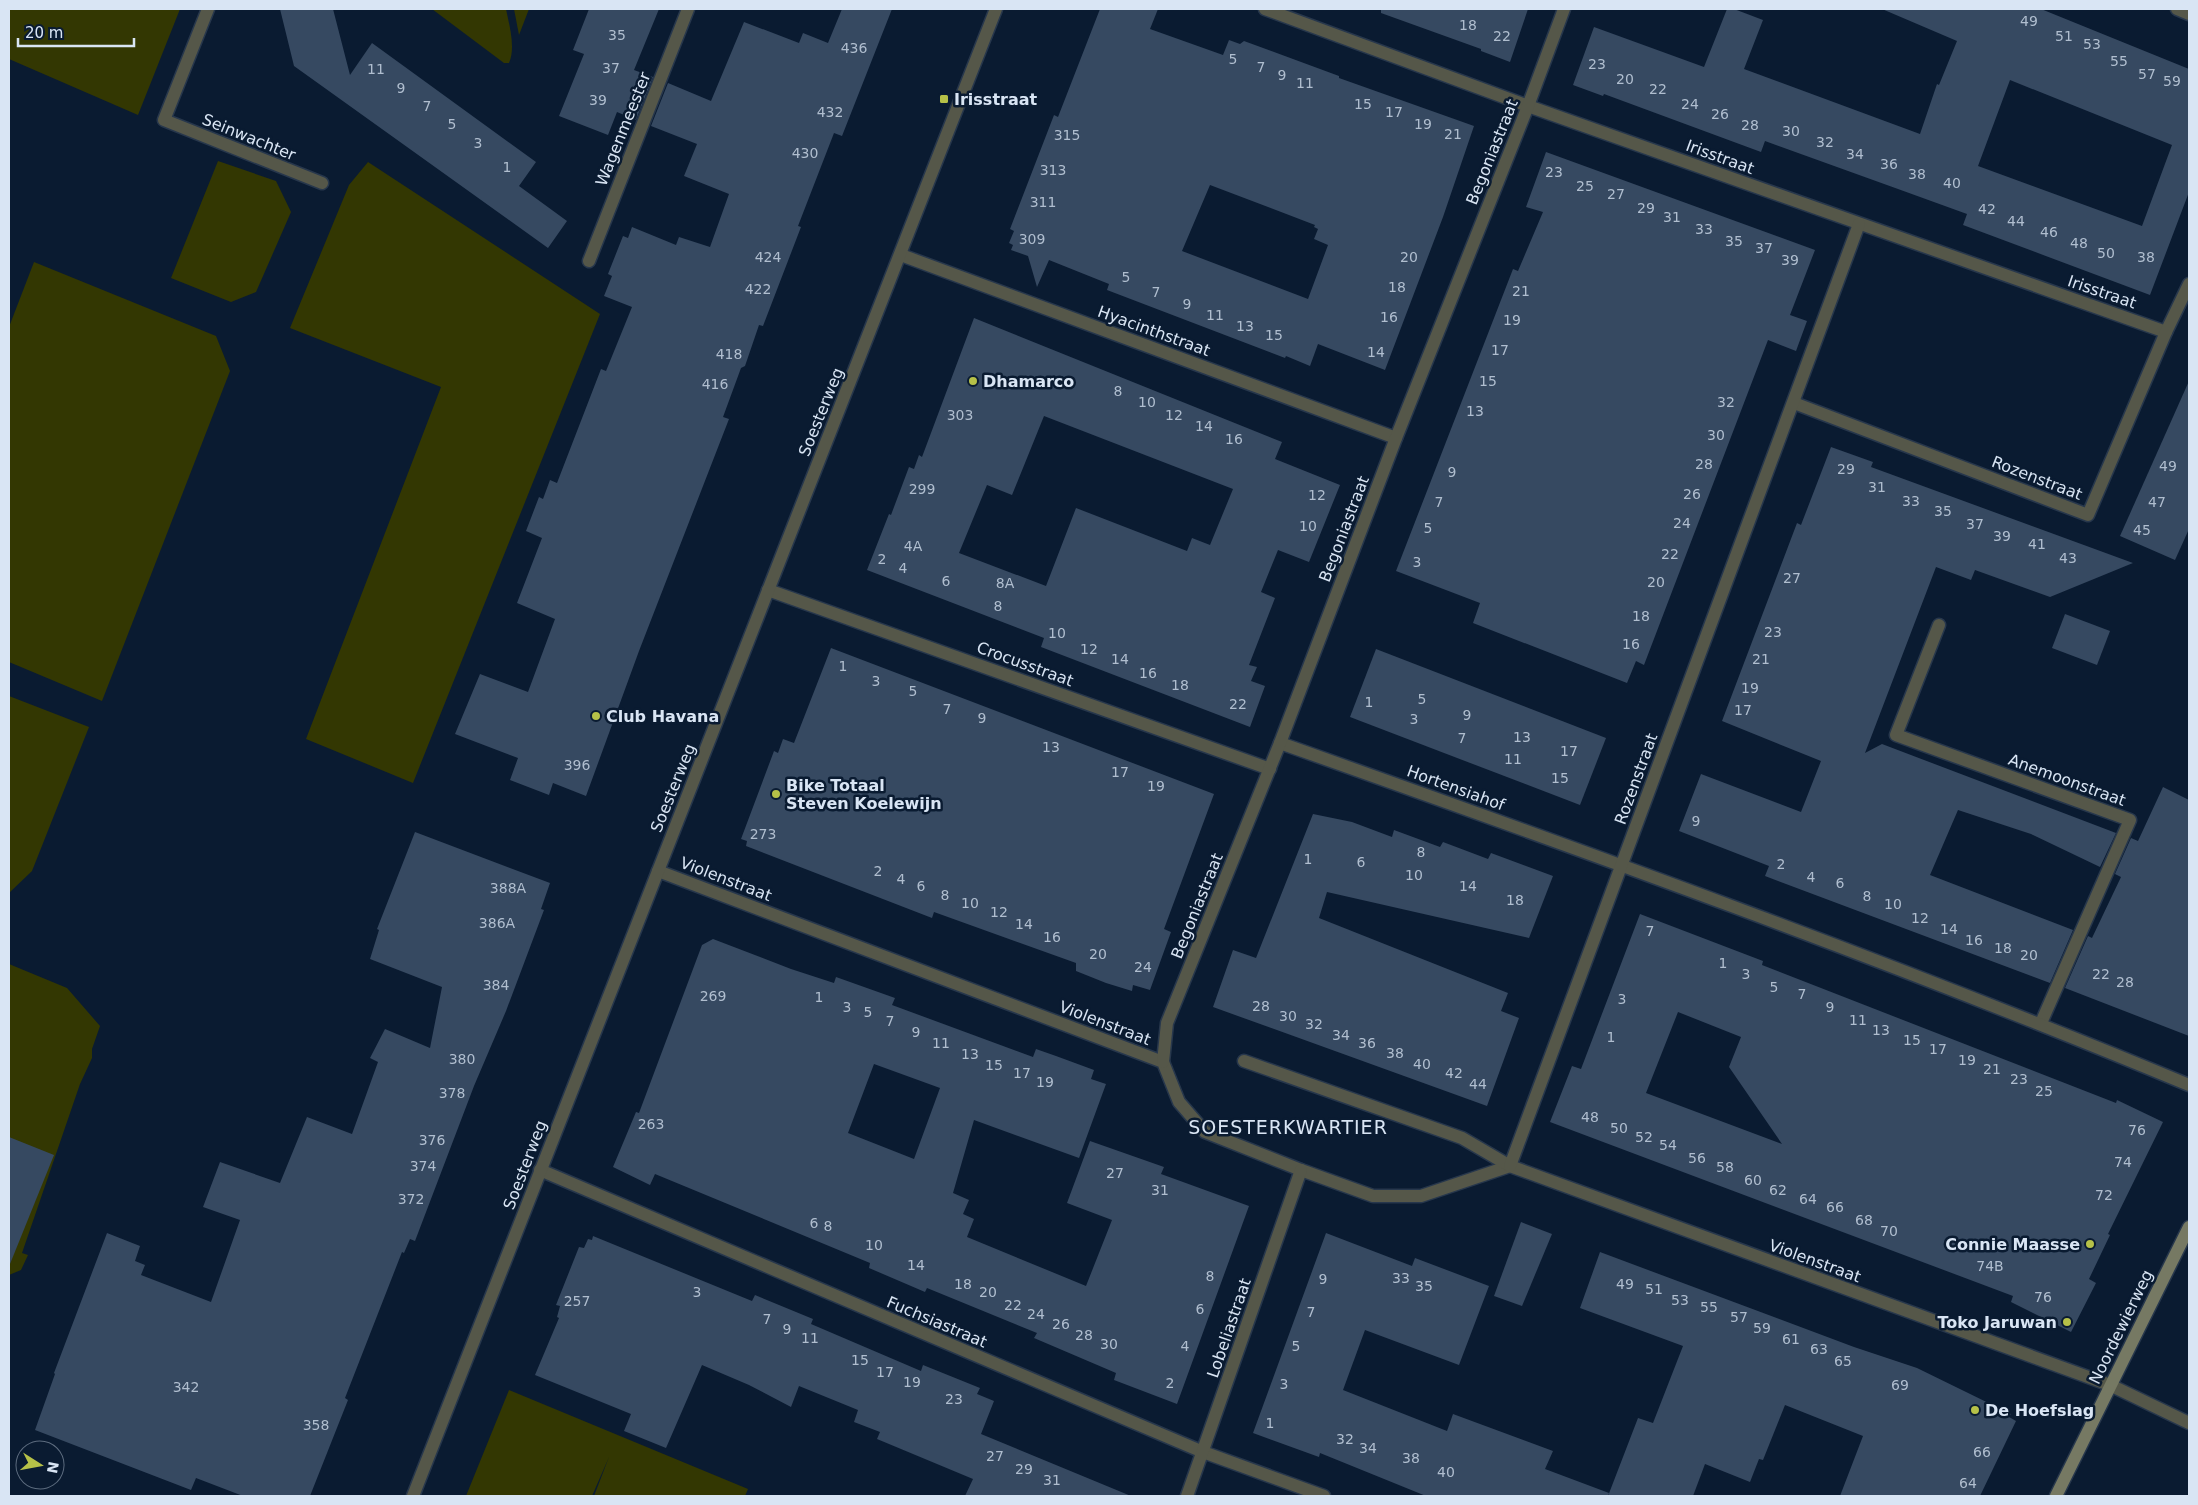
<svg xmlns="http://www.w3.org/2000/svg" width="2198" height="1505" viewBox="0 0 2198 1505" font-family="'DejaVu Sans',sans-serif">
  <rect width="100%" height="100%" fill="#0a1b31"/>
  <g fill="#333702">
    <path d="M9 9H180L138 115 9 59Z"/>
    <path d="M432 9H506C509 24 516 48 509 63H504Z"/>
    <path d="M514 9H529L519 35Z"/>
    <path d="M218 161 276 181 291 212 256 292 231 302 171 278Z"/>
    <path d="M368 162 600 314 413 783 306 739 441 387 290 328 349 185Z"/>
    <path d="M34 262 216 336 230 371 102 701 9 662V327Z"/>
    <path d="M9 696 89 727 32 871 9 893Z"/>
    <path d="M9 964 67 988 100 1026 92 1049V1058L80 1084 22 1253 28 1255 21 1270 9 1275Z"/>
    <path d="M509 1390 748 1489 745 1496H594L609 1457 592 1496H466Z"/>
  </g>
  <g fill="#364961" fill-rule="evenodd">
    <path d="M280 9H333L350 75 372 43 536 162 519 186 567 221 548 248 294 66Z"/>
    <path d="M589 9H659L634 70 653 77 636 120 617 112 608 135 559 116 584 54 573 50Z"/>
    <path d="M842 9H892L842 136 834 133 798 226 801 227 763 326 759 325 745 366 741 368 723 417 729 419 639 651 586 796 553 783 549 795 510 780 518 758 455 734 480 674 528 692 555 619 517 603 542 538 526 531 539 497 543 499 550 480 557 483 601 369 606 371 632 307 604 296 612 276 608 274 623 236 628 238 632 227 676 245 679 237 710 247 729 194 684 176 697 144 651 126 668 83 711 101 744 22 799 43 803 33 828 43Z"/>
    <path d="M1100 9H1158L1150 29 1223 55 1229 40 1240 44 1244 41 1339 76V78L1474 126 1443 217 1385 370 1318 344 1310 366 1286 356 1285 358 1107 290 1109 284 1049 260 1037 287 1028 256 1011 250 1013 245 1009 243 1014 231 1010 229 1054 115 1058 117ZM1210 185 1315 225 1314 227 1318 229 1314 239 1328 245 1308 299 1182 251Z"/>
    <path d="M1381 9H1528L1510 62 1481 51V49L1381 13Z"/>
    <path d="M1727 9H1734L1763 20 1744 69 1920 134 1937 84 1939 85 1957 41 1882 9H2041L2189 69V192L2150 295 1963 225 1967 214 1898 189 1765 141 1761 152 1604 94 1603 96 1573 85 1594 27 1704 67ZM2010 80 2172 145 2142 226 1978 166Z"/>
    <path d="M1546 152 1815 250 1790 315 1807 321 1796 351 1768 340 1644 665 1636 661 1627 683 1473 623 1480 603 1396 571 1513 269 1518 271 1543 212 1526 207Z"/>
    <path d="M974 318 1282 442 1275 459 1340 485 1309 562 1278 550 1261 592 1275 598 1249 665 1257 667 1251 681 1265 686 1250 727 1041 647 1044 638 867 570 889 514 891 515 909 467 914 469 919 455 922 457ZM1044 416 1233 489 1210 545 1192 538 1187 551 1076 508 1046 586 959 553 987 485 1012 495Z"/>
    <path d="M2189 381V529L2175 560 2120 536Z"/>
    <path d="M1831 447 1873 462 1871 467 2133 563 2050 597 1975 570 1971 580 1936 567 1865 753 1882 744 2116 833 2100 867 2031 834 1958 810 1930 875 2073 930 2050 983 1765 876 1769 866 1679 831 1701 774 1801 812 1821 761 1722 721 1797 523 1801 525Z"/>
    <path d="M2065 614 2110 631 2097 665 2052 648Z"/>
    <path d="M831 648 1214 794 1164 929 1171 932 1150 990 1133 985 1132 991 1106 983 1076 971V963L934 912 932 918 746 846 747 841 741 839 774 751 778 753 783 739 794 743Z"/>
    <path d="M1376 649 1606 738 1580 805 1350 717Z"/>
    <path d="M2163 787 2189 800V1036L2065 988 2088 936 2092 938 2121 877 2115 874 2131 838 2138 841Z"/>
    <path d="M1313 814 1352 822 1392 837 1394 830 1440 847 1443 842 1488 859 1491 853 1553 876 1529 938 1327 892 1319 918 1508 993 1501 1011 1519 1018 1487 1106 1213 1007 1233 950 1256 958Z"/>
    <path d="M415 832 550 883 541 909 544 910 506 1011 474 1086 415 1241 410 1239 404 1253 402 1252 345 1398 348 1400 310 1496H243L196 1478 191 1490 35 1430 55 1374 54 1373 107 1233 140 1246 135 1261 145 1265 141 1275 211 1302 240 1220 203 1207 220 1162 280 1183 307 1117 352 1134 378 1062 370 1058 385 1029 430 1048 442 987 370 959 379 930 377 929Z"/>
    <path d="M1640 914 1763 961 1762 965 2116 1103 2117 1100 2163 1122 2108 1234 2110 1235 2089 1279 2096 1283 2071 1332 2011 1302 2013 1296 1550 1122 1572 1066 1581 1069ZM1678 1012 1741 1037 1729 1067 1782 1144 1646 1093Z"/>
    <path d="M713 939 791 969 834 983 836 977 895 998 892 1005 1033 1057 1036 1049 1056 1056 1094 1070 1091 1079 1106 1084 1079 1158 974 1120 953 1193 969 1200 963 1214 974 1219 967 1237 1086 1286 1112 1220 1067 1203 1090 1141 1164 1167 1161 1174 1249 1206 1177 1404 1114 1380 1116 1373 1034 1338 1037 1333 927 1288 925 1292 869 1268 870 1263 655 1174 650 1185 613 1167 636 1112 639 1113 702 945ZM874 1064 940 1088 914 1159 848 1133Z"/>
    <path d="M9 1137 54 1155 10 1264 9 1263Z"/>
    <path d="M1521 1222 1552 1234 1522 1306 1494 1296Z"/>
    <path d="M1326 1233 1412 1266 1415 1258 1489 1286 1459 1365 1365 1330 1343 1390 1447 1431 1453 1414 1553 1451 1545 1469 1609 1493 1608 1496H1426L1320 1453 1319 1457 1253 1433Z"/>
    <path d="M593 1236 752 1301 755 1295 813 1319 811 1324 921 1371 923 1365 980 1388 977 1394 994 1401 981 1434 1131 1496H965L973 1479 877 1439 880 1432 854 1422 858 1410 799 1386 791 1407 749 1385 702 1365 666 1448 624 1431 631 1414 535 1375 559 1318 557 1317 560 1306 556 1305 579 1247 584 1248 588 1239 592 1240Z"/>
    <path d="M1600 1252 1854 1347 1917 1368 2011 1414 2009 1417 2016 1421 1980 1496H1840L1863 1436 1785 1405 1763 1460 1759 1459 1750 1482 1705 1464 1693 1496H1608L1638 1418 1653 1423 1683 1346 1580 1308Z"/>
  </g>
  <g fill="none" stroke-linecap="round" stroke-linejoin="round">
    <g stroke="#27374c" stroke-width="15">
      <g id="street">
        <path d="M208 9 164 120 322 183"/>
        <path d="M1265 9 1528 106 2166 332"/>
        <path d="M2177 9 2189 14"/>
        <path d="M901 255 1396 438"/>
        <path d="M589 261 688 9"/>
        <path d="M1794 403 2088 515 2166 332 2189 284"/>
        <path d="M768 590 1270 769"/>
        <path d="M1939 625 1896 735 2130 820 2041 1023"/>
        <path d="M1280 743C1585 851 1890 961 2189 1085"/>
        <path d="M658 871 1163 1062 1179 1102 1205 1132 1301 1170 1373 1196H1421L1510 1166"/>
        <path d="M1244 1061 1462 1138 1510 1166 2110 1385 2189 1423"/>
        <path d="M1163 1062 1167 1023 1280 743 1396 438 1528 106 1564 9"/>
        <path d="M1510 1166 1859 224"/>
        <path d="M540 1170 1203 1452 1324 1496"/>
        <path d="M413 1496 996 9"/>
        <path d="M1187 1496 1301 1170"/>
      </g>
    </g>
    <g stroke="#27374c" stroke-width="15">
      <path id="secondary" d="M2056 1496 2189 1227"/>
    </g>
    <use href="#street" stroke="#555749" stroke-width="12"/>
    <use href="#secondary" stroke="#767963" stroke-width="12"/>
  </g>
  <g fill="#b6c148" stroke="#0a1b31" stroke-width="2">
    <rect x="939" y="94" width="10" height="10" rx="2.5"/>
    <circle cx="973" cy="381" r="5"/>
    <circle cx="596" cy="716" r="5"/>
    <circle cx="776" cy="794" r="5"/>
    <circle cx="2090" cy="1244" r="5"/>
    <circle cx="2067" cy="1322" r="5"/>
    <circle cx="1975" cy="1410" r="5"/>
  </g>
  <g text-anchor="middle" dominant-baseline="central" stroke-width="5" stroke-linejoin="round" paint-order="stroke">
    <g font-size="14" fill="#b0becf">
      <text x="2029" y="21">49</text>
      <text x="1468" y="25">18</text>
      <text x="617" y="35">35</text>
      <text x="1502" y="36">22</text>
      <text x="2064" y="36">51</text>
      <text x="2092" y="44">53</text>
      <text x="854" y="48">436</text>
      <text x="1233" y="59">5</text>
      <text x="2119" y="61">55</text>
      <text x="1597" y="64">23</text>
      <text x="1261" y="67">7</text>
      <text x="611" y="68">37</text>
      <text x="376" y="69">11</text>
      <text x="2147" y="74">57</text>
      <text x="1282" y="75">9</text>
      <text x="1625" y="79">20</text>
      <text x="2172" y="81">59</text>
      <text x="1305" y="83">11</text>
      <text x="401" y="88">9</text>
      <text x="1658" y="89">22</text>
      <text x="598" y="100">39</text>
      <text x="1363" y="104">15</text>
      <text x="1690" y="104">24</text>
      <text x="427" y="106">7</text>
      <text x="830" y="112">432</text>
      <text x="1394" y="112">17</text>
      <text x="1720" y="114">26</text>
      <text x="452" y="124">5</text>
      <text x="1423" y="124">19</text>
      <text x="1750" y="125">28</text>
      <text x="1791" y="131">30</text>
      <text x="1453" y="134">21</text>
      <text x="1067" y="135">315</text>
      <text x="1825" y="142">32</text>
      <text x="478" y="143">3</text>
      <text x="805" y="153">430</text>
      <text x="1855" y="154">34</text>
      <text x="1889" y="164">36</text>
      <text x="507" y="167">1</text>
      <text x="1053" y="170">313</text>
      <text x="1554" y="172">23</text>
      <text x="1917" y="174">38</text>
      <text x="1952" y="183">40</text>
      <text x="1585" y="186">25</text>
      <text x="1616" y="194">27</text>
      <text x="1043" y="202">311</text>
      <text x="1646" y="208">29</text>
      <text x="1987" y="209">42</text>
      <text x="1672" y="217">31</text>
      <text x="2016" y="221">44</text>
      <text x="1704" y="229">33</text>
      <text x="2049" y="232">46</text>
      <text x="1032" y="239">309</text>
      <text x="1734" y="241">35</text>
      <text x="2079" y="243">48</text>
      <text x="1764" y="248">37</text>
      <text x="2106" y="253">50</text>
      <text x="768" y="257">424</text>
      <text x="1409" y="257">20</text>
      <text x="2146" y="257">38</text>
      <text x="1790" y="260">39</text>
      <text x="1126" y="277">5</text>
      <text x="1397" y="287">18</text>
      <text x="758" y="289">422</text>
      <text x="1521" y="291">21</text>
      <text x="1156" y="292">7</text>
      <text x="1187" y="304">9</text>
      <text x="1215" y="315">11</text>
      <text x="1389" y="317">16</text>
      <text x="1512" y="320">19</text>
      <text x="1245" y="326">13</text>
      <text x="1274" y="335">15</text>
      <text x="1500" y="350">17</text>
      <text x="1376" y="352">14</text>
      <text x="729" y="354">418</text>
      <text x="1488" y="381">15</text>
      <text x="715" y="384">416</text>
      <text x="1118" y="391">8</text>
      <text x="1147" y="402">10</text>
      <text x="1726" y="402">32</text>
      <text x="1475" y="411">13</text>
      <text x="960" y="415">303</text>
      <text x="1174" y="415">12</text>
      <text x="1204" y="426">14</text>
      <text x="1716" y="435">30</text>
      <text x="1234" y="439">16</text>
      <text x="1704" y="464">28</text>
      <text x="2168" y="466">49</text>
      <text x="1846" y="469">29</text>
      <text x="1452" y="472">9</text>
      <text x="1877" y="487">31</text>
      <text x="922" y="489">299</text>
      <text x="1692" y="494">26</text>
      <text x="1317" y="495">12</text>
      <text x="1911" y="501">33</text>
      <text x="1439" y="502">7</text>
      <text x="2157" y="502">47</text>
      <text x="1943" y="511">35</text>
      <text x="1682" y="523">24</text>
      <text x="1975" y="524">37</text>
      <text x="1308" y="526">10</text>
      <text x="1428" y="528">5</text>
      <text x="2142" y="530">45</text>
      <text x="2002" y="536">39</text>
      <text x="2037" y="544">41</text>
      <text x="913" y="546">4A</text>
      <text x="1670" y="554">22</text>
      <text x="2068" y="558">43</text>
      <text x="882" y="559">2</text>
      <text x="1417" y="562">3</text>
      <text x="903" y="568">4</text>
      <text x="1792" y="578">27</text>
      <text x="946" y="581">6</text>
      <text x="1656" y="582">20</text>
      <text x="1005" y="583">8A</text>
      <text x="998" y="606">8</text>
      <text x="1641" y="616">18</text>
      <text x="1773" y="632">23</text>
      <text x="1057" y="633">10</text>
      <text x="1631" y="644">16</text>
      <text x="1089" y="649">12</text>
      <text x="1120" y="659">14</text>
      <text x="1761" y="659">21</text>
      <text x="843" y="666">1</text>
      <text x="1148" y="673">16</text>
      <text x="876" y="681">3</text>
      <text x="1180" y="685">18</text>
      <text x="1750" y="688">19</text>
      <text x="913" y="691">5</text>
      <text x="1422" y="699">5</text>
      <text x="1369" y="702">1</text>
      <text x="1238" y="704">22</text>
      <text x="947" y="709">7</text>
      <text x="1743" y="710">17</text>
      <text x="1467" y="715">9</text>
      <text x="982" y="718">9</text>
      <text x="1414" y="719">3</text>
      <text x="1522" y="737">13</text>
      <text x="1462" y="738">7</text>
      <text x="1051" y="747">13</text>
      <text x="1569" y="751">17</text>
      <text x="1513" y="759">11</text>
      <text x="577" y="765">396</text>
      <text x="1120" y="772">17</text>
      <text x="1560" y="778">15</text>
      <text x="1156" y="786">19</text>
      <text x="1696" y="821">9</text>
      <text x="763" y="834">273</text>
      <text x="1421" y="852">8</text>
      <text x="1308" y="859">1</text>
      <text x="1361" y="862">6</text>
      <text x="1781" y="864">2</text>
      <text x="878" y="871">2</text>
      <text x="1414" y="875">10</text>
      <text x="1811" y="877">4</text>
      <text x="901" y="879">4</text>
      <text x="1840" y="883">6</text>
      <text x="921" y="886">6</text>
      <text x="1468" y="886">14</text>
      <text x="508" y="888">388A</text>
      <text x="945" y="895">8</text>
      <text x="1867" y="896">8</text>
      <text x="1515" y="900">18</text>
      <text x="970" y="903">10</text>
      <text x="1893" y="904">10</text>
      <text x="999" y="912">12</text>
      <text x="1920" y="918">12</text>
      <text x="497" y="923">386A</text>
      <text x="1024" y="924">14</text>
      <text x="1949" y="929">14</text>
      <text x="1650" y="931">7</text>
      <text x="1052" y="937">16</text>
      <text x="1974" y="940">16</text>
      <text x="2003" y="948">18</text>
      <text x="1098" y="954">20</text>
      <text x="2029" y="955">20</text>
      <text x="1723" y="963">1</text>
      <text x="1143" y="967">24</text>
      <text x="1746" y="974">3</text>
      <text x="2101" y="974">22</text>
      <text x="2125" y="982">28</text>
      <text x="496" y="985">384</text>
      <text x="1774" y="987">5</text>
      <text x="1802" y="994">7</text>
      <text x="713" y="996">269</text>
      <text x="819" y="997">1</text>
      <text x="1622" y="999">3</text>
      <text x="1261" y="1006">28</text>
      <text x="847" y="1007">3</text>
      <text x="1830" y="1007">9</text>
      <text x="868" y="1012">5</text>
      <text x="1288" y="1016">30</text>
      <text x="1858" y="1020">11</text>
      <text x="890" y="1021">7</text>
      <text x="1314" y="1024">32</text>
      <text x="1881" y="1030">13</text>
      <text x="916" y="1032">9</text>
      <text x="1341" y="1035">34</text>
      <text x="1611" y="1037">1</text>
      <text x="1912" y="1040">15</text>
      <text x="941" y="1043">11</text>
      <text x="1367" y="1043">36</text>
      <text x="1938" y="1049">17</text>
      <text x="1395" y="1053">38</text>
      <text x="970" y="1054">13</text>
      <text x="462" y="1059">380</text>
      <text x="1967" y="1060">19</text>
      <text x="1422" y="1064">40</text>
      <text x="994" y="1065">15</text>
      <text x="1992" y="1069">21</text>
      <text x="1022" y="1073">17</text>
      <text x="1454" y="1073">42</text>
      <text x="2019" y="1079">23</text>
      <text x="1045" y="1082">19</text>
      <text x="1478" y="1084">44</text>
      <text x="2044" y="1091">25</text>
      <text x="452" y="1093">378</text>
      <text x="1590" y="1117">48</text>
      <text x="651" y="1124">263</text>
      <text x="1619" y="1128">50</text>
      <text x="2137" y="1130">76</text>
      <text x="1644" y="1137">52</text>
      <text x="432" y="1140">376</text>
      <text x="1668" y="1145">54</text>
      <text x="1697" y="1158">56</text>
      <text x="2123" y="1162">74</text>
      <text x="423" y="1166">374</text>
      <text x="1725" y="1167">58</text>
      <text x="1115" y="1173">27</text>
      <text x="1753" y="1180">60</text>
      <text x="1160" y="1190">31</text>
      <text x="1778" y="1190">62</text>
      <text x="2104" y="1195">72</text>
      <text x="411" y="1199">372</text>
      <text x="1808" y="1199">64</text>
      <text x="1835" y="1207">66</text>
      <text x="1864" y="1220">68</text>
      <text x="814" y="1223">6</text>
      <text x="828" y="1226">8</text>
      <text x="1889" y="1231">70</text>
      <text x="874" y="1245">10</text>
      <text x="916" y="1265">14</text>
      <text x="1990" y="1266">74B</text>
      <text x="1210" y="1276">8</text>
      <text x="1401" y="1278">33</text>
      <text x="1323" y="1279">9</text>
      <text x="963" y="1284">18</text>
      <text x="1625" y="1284">49</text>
      <text x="1424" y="1286">35</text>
      <text x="1654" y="1289">51</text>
      <text x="697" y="1292">3</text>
      <text x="988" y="1292">20</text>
      <text x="2043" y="1297">76</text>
      <text x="1680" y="1300">53</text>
      <text x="577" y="1301">257</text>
      <text x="1013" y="1305">22</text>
      <text x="1709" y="1307">55</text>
      <text x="1200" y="1309">6</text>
      <text x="1311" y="1312">7</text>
      <text x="1036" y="1314">24</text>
      <text x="1739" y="1317">57</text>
      <text x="767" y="1319">7</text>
      <text x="1061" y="1324">26</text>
      <text x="1762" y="1328">59</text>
      <text x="787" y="1329">9</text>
      <text x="1084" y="1335">28</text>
      <text x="810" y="1338">11</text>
      <text x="1791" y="1339">61</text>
      <text x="1109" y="1344">30</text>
      <text x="1185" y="1346">4</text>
      <text x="1296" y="1346">5</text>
      <text x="1819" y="1349">63</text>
      <text x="860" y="1360">15</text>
      <text x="1843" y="1361">65</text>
      <text x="885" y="1372">17</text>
      <text x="912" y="1382">19</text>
      <text x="1170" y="1383">2</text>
      <text x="1284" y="1384">3</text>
      <text x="1900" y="1385">69</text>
      <text x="186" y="1387">342</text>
      <text x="954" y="1399">23</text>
      <text x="1270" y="1423">1</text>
      <text x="316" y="1425">358</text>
      <text x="1345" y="1439">32</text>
      <text x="1368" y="1448">34</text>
      <text x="1982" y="1452">66</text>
      <text x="995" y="1456">27</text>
      <text x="1411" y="1458">38</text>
      <text x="1024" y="1469">29</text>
      <text x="1446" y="1472">40</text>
      <text x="1052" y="1480">31</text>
      <text x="1968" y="1483">64</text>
    </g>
    <g font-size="16" font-weight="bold" fill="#d9e5f4" stroke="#0a1b31" text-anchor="start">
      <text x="954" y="99">Irisstraat</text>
      <text x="983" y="381">Dhamarco</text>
      <text x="606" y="716">Club Havana</text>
      <text x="786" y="785">Bike Totaal<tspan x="786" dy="18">Steven Koelewijn</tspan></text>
      <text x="2080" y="1244" text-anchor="end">Connie Maasse</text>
      <text x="2057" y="1322" text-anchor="end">Toko Jaruwan</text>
      <text x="1985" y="1410">De Hoefslag</text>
    </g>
    <g font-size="16" fill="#d9e5f4" stroke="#0a1b31">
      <text transform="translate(623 129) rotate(-68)">Wagenmeester</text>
      <text transform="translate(249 137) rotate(22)">Seinwachter</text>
      <text transform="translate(1492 152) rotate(-68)">Begoniastraat</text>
      <text transform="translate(1720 157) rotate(20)">Irisstraat</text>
      <text transform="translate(2102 292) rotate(19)">Irisstraat</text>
      <text transform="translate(1154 331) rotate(20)">Hyacinthstraat</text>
      <text transform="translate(821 412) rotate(-68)">Soesterweg</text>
      <text transform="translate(2037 478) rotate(21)">Rozenstraat</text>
      <text transform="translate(1344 529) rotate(-69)">Begoniastraat</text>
      <text transform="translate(1025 664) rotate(20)">Crocusstraat</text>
      <text transform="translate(1636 779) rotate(-70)">Rozenstraat</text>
      <text transform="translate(2067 780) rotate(20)">Anemoonstraat</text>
      <text transform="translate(673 788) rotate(-68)">Soesterweg</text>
      <text transform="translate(1456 788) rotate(20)">Hortensiahof</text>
      <text transform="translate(726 879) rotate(21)">Violenstraat</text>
      <text transform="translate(1197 906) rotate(-68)">Begoniastraat</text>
      <text transform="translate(1105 1023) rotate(21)">Violenstraat</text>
      <text transform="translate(525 1165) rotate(-69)">Soesterweg</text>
      <text transform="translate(1815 1261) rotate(20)">Violenstraat</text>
      <text transform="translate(937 1322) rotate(23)">Fuchsiastraat</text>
      <text transform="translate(2121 1327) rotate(-64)">Noordewierweg</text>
      <text transform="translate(1229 1328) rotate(-71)">Lobeliastraat</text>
    </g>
    <g font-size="19" letter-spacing="1" fill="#d9e5f4" stroke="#0a1b31">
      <text x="1288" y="1127">SOESTERKWARTIER</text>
    </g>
  </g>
  <rect width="2198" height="1505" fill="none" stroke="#d9e5f4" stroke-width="20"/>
  <g transform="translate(40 1465) rotate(101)"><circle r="24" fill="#0a1b31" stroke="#5d6c7f"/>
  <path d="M0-4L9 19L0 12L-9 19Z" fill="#b6c148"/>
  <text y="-8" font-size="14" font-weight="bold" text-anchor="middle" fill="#d9e5f4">N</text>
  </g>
  <path d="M18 38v8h116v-8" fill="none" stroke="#d9e5f4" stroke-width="2.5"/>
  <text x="25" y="38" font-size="15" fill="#d9e5f4" stroke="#0a1b31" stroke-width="4" paint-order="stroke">20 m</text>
</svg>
